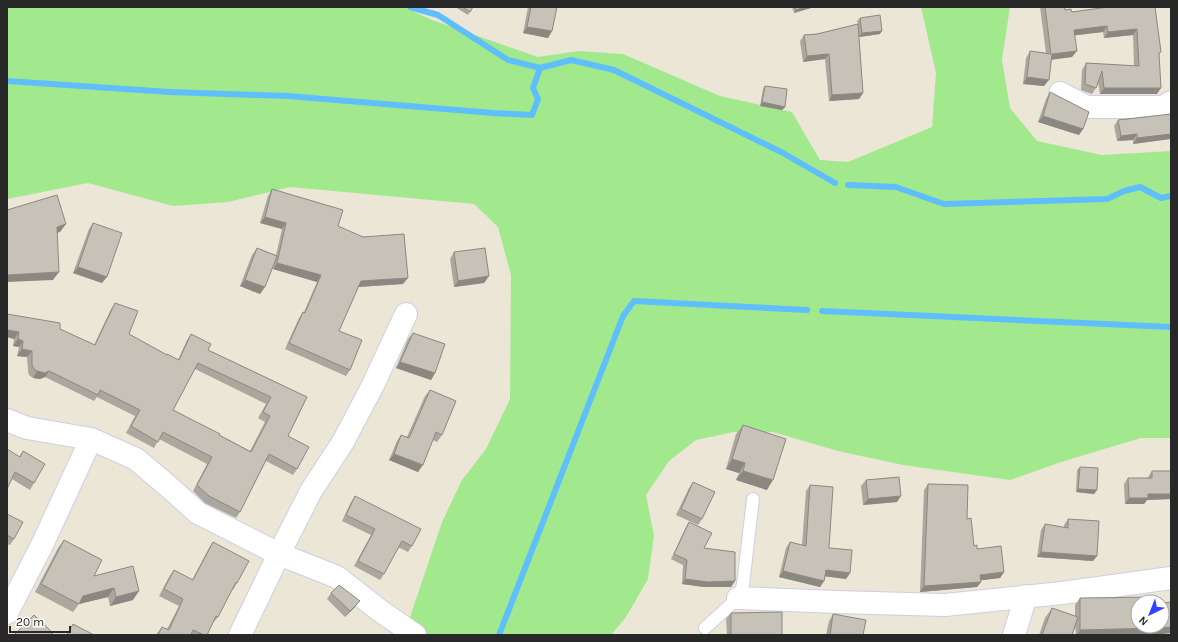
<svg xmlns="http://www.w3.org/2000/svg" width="1178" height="642" viewBox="0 0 1178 642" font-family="Karla,sans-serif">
  <rect width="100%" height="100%" fill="#ece6d7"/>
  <path fill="#a2e98e" d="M7 7H404L432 20 538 57 579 51 623 54 720 96 792 112 820 160 848 162 932 127 936 73 921 7H1010L1002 60 1010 108 1037 141 1102 155 1171 151V438H1141L1061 462 1010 480 903 465 838 451 773 432H734L696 440 669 461 646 495 654 536 648 579 626 617 611 635H404L442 522 462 480 486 449 510 399 511 275 498 227 474 204 290 187 228 202 173 206 88 183 7 199Z"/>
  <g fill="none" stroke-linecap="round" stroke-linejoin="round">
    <g stroke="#5fbffa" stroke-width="6">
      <path d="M410 7 438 15 508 60 540 68 571 60 614 70 783 153 835 183"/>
      <path d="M7 81 170 92 288 96 493 113 532 115 538 99 533 88 540 68"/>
      <path d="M848 185 896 187 944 204 1107 199 1124 191 1140 187 1161 198 1171 196"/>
      <path d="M822 311 1171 327"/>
      <path d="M499 635 623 316 634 301 807 310"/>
    </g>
    <g stroke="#cdcee3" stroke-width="14">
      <path id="service" d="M705 628 738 598 743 585 753 499"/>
    </g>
    <g stroke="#cdcee3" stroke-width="24">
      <g id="minor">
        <path d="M1060 93 1087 107H1163L1171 102"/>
        <path d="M7 420 27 428 91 439 42 545 7 613"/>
        <path d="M91 439 136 459 169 487 198 513 279 554 337 577 379 610 415 635"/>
        <path d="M738 598 837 602 945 605 1062 593 1171 578"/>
        <path d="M240 635 279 554 311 491 343 442 373 385 406 314"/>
        <path d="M1014 635 1026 596"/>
      </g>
    </g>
    <use href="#service" stroke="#fff" stroke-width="12"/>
    <use href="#minor" stroke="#fff" stroke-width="22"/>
  </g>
  <g fill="#aba79e" fill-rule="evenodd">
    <path d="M455 7H473L468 15Z"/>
    <path d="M528 7H557L552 31 548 38 523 33Z"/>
    <path d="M792 7H811V8L794 13Z"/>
    <path d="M1040 7H1065V10L1072 12 1155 7 1161 52 1159 54 1157 94H1100L1098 82 1096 88 1092 94 1081 90 1082 70 1086 63 1134 66 1133 35 1104 38 1103 32 1075 35 1072 57 1051 60 1044 86 1023 84 1026 58 1030 51 1046 53Z"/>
    <path d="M860 18 880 34 859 37 858 26 863 93 859 99 829 101 825 59 803 62 800 41 804 35 817 34 858 24 857 21Z"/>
    <path d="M765 86 785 107 782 110 760 106 763 89Z"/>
    <path d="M1050 92 1083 129 1079 135 1038 122 1046 99Z"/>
    <path d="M1171 114V137L1170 139 1133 144V140L1117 141 1114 126 1118 120Z"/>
    <path d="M272 189 338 226 403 284 358 287 339 331 350 370 346 376 285 349 299 318 303 312H304L317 282 273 269 274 264 260 294 240 286 252 255 257 248 276 255 282 229 260 223 268 196Z"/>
    <path d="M93 223 102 283 73 273 89 229Z"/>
    <path d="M454 252 489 276 484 283 454 287 450 259Z"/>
    <path d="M115 303 129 334 166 355 178 360 187 340 191 334 208 350 307 397 288 436 297 469 293 475 266 461 240 512 236 518 205 503 193 491 207 464 159 439 154 448 126 433 135 416 97 397 94 401 45 377 40 379 33 378 29 375 28 371 27 357 17 356 19 347 13 346 14 339 7 337V314L60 329 94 345 111 309ZM195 369 266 404 258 418 265 422 250 451 173 410Z"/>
    <path d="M413 333 435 373 431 380 396 368 408 339Z"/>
    <path d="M430 390 442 435 437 442 433 440 418 472 389 460 397 441 401 435 407 437 425 396Z"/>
    <path d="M743 425 767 490 736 480 739 473 726 469 736 434Z"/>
    <path d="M23 451 34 483 30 490 12 479 19 457Z"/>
    <path d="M1080 467 1097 490 1094 494 1076 492 1077 470Z"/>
    <path d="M1152 471H1171V499L1147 500 1144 504H1125L1124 484 1128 478H1148V477Z"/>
    <path d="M866 480 897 502 863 505 861 486Z"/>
    <path d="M693 482 702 519 698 525 676 515 689 488Z"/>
    <path d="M928 484 967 519 974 546 1004 572 1000 578 981 580V582L977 587 920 592 924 490Z"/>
    <path d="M810 485 829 548 850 573 846 579 825 576 824 581 820 587 779 577 786 548 790 542 802 545 806 491Z"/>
    <path d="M355 496 412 546 408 552 398 547 384 574 380 580 354 566 371 535 342 521 351 502Z"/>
    <path d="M7 514 14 539 10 545 7 544Z"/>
    <path d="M1068 519 1097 556 1093 561 1037 557 1041 530 1045 524 1064 528V525Z"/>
    <path d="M689 522 704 548 735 581 731 587H704L682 584 683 565 671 559 686 527Z"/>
    <path d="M64 540 94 576 133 600 110 606 108 597 79 604 73 612 35 592 58 548Z"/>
    <path d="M213 542 237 583 233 590 232 589 218 617 213 623H212L207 635H156L162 627 167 629 179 606 159 596 169 577 174 570 192 580 209 548Z"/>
    <path d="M331 593 355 607 345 617 327 599Z"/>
    <path d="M1080 598 1138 626 1171 602V633L1152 635H1076L1075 626 1072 635H1039L1045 618 1052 608 1075 616V605Z"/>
    <path d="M731 613 782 635H727L726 619Z"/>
    <path d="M833 614 863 635H826L829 621Z"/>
  </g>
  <g fill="#8b8881">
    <path d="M805 7H811V8L794 13 796 10Z"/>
    <path d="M1107 26 1103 32 1070 36 1074 30Z"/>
    <path d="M527 27 552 31 548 38 523 33Z"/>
    <path d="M1137 29 1133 35 1104 38 1108 32Z"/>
    <path d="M882 31 880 34 859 37 862 33Z"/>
    <path d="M1077 51 1072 57 1047 60 1052 54Z"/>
    <path d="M829 54 825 59 803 62 807 56Z"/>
    <path d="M1027 77 1049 80 1044 86 1023 84Z"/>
    <path d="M1104 88H1161L1157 94H1100Z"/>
    <path d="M863 93 859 99 829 101 832 95Z"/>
    <path d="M762 102 785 107 782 110 760 106Z"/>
    <path d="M1043 116 1083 129 1079 135 1038 122Z"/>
    <path d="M1137 134 1133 140 1117 141 1121 136Z"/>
    <path d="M1171 134V137L1170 139 1133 144 1137 138Z"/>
    <path d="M265 217 286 223 282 229 260 223Z"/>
    <path d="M66 224 60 232 51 235 57 227Z"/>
    <path d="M277 263 321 275 317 282 273 269Z"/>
    <path d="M78 267 107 277 102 283 73 273Z"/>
    <path d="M59 272 53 280 7 282V275Z"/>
    <path d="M489 276 484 283 454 287 458 281Z"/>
    <path d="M408 278 403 284 357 287 361 281Z"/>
    <path d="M245 280 265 287 260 294 240 286Z"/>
    <path d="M7 330 19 332 14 339 7 337Z"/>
    <path d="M18 339 23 341 19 347 13 346Z"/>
    <path d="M22 349 32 351 27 357 17 356Z"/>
    <path d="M400 362 435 373 431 380 396 368Z"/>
    <path d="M37 371H49L45 377 40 379 33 378Z"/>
    <path d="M394 454 423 465 418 472 389 460Z"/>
    <path d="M732 459 745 463 739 473 726 469Z"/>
    <path d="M743 471 773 480 767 490 736 480Z"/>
    <path d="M1078 489 1097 490 1094 494 1076 492Z"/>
    <path d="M1148 494H1171V499L1147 500 1144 504H1125L1129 498Z"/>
    <path d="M901 496 897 502 863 505 868 499Z"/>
    <path d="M1041 552 1097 556 1093 561 1037 557Z"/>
    <path d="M826 570 850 573 846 579 822 576Z"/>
    <path d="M783 571 824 581 820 587 779 577Z"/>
    <path d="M1004 572 1000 578 976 581 980 575Z"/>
    <path d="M685 579 735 581 731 587H704L682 584Z"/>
    <path d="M981 582 977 587 920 592 924 586Z"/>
    <path d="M114 588 108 597 79 604 83 596Z"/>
    <path d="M139 591 133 600 110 606 116 597Z"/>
    <path d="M360 601 355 607 345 617 350 611Z"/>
    <path d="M1171 627V633L1152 635H1077L1080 630Z"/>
  </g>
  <g fill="#c7c2b8" stroke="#8b8881" fill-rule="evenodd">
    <path d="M463 7H473L470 12Z"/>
    <path d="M531 7H557L552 31 527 27Z"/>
    <path d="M795 7H805L796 10Z"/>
    <path d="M1045 7H1065V10L1071 9 1072 12 1108 7H1155L1161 52 1159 53 1161 88H1104L1102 71 1096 88 1085 84 1086 63 1139 66 1137 29 1108 32 1107 26 1074 30 1077 51 1052 54 1049 80 1027 77 1030 51 1051 54Z"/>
    <path d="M880 15 882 31 862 33 860 18Z"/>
    <path d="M858 24 863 93 832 95 829 54 807 56 804 35 817 34Z"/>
    <path d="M765 86 787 89 785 107 762 102Z"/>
    <path d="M1050 92 1089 112 1083 129 1043 116Z"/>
    <path d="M1171 114V134L1137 138V134L1121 136 1118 120Z"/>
    <path d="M272 189 343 210 338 226 363 237 404 234 408 278 361 281 339 331 362 340 350 370 289 343 303 312 305 313 321 275 277 263 286 223 265 217Z"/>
    <path d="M57 195 66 224 57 227 59 272 7 275V210Z"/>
    <path d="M93 223 122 233 107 277 78 267Z"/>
    <path d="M257 248 277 256 265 287 245 280Z"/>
    <path d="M485 248 489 276 458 281 454 252Z"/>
    <path d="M115 303 138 311 129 334 167 355V354L179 360 191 334 211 344 208 350 307 397 288 436 309 447 297 469 269 454 240 512 209 496 197 485 212 457 163 432 158 442 131 426 140 410 100 390 98 395 49 371 45 373 37 371 34 369 32 365V351L22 349 23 341 18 339 19 332 7 330V314L60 323V329L95 345ZM198 363 271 397 263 412 270 416 251 452 219 435 220 434 173 410Z"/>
    <path d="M413 333 445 344 435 373 400 362Z"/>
    <path d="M430 390 456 401 442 435 436 432 423 465 394 454 401 435 409 438Z"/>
    <path d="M743 425 786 439 773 480 743 471 745 463 732 459Z"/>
    <path d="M7 449 20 457 23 451 45 464 34 483 15 472 7 489Z"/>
    <path d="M1080 467 1098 468 1097 490 1078 489Z"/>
    <path d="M1152 471H1171V494H1148V498H1129L1128 478H1152Z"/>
    <path d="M899 477 901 496 868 499 866 480Z"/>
    <path d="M693 482 715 492 702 519 681 509Z"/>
    <path d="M928 484 968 485 967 519 971 518 974 546 977 545V549L1001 546 1004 572 980 575 981 582 924 586Z"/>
    <path d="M810 485 833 487 829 548 852 550 850 573 826 570 824 581 783 571 790 542 806 546Z"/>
    <path d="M355 496 421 529 412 546 402 541 384 574 358 561 375 529 346 515Z"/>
    <path d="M7 514 23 522 14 539 7 535Z"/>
    <path d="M1068 519 1099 521 1097 556 1041 552 1045 524 1068 528Z"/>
    <path d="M689 522 712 533 704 548 735 552V581L708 582 685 579 687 560 674 554Z"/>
    <path d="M64 540 102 560 94 576 133 566 139 591 116 597 114 588 83 596 79 604 41 584Z"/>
    <path d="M213 542 249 561 237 583 236 582 218 617 216 616 207 635H204L193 630 191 635H158L162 627 169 630 183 599 164 589 174 570 193 580Z"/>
    <path d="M339 585 360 601 350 611 331 593Z"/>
    <path d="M1155 597V602H1138V626H1162V603L1171 602V627L1156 628 1080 630V598Z"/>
    <path d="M1052 608 1078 617 1072 635H1042Z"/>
    <path d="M782 612V635H731V613Z"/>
    <path d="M833 614 866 620 863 635H830Z"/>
    <path d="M34 615 53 633 51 635H14Z"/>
    <path d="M73 624 94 635H67Z"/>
  </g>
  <rect width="1178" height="642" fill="none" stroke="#282828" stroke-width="16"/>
  <g transform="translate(1150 614) rotate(223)"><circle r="19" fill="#ffffff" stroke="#a9a9a9"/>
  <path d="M0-3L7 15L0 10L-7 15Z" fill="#3241ff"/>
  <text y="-6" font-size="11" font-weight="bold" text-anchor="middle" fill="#282828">N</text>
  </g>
  <path d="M10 626v6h60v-6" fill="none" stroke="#282828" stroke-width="2"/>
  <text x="16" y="626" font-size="12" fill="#282828" stroke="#ffffff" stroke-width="3" paint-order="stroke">20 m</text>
</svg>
